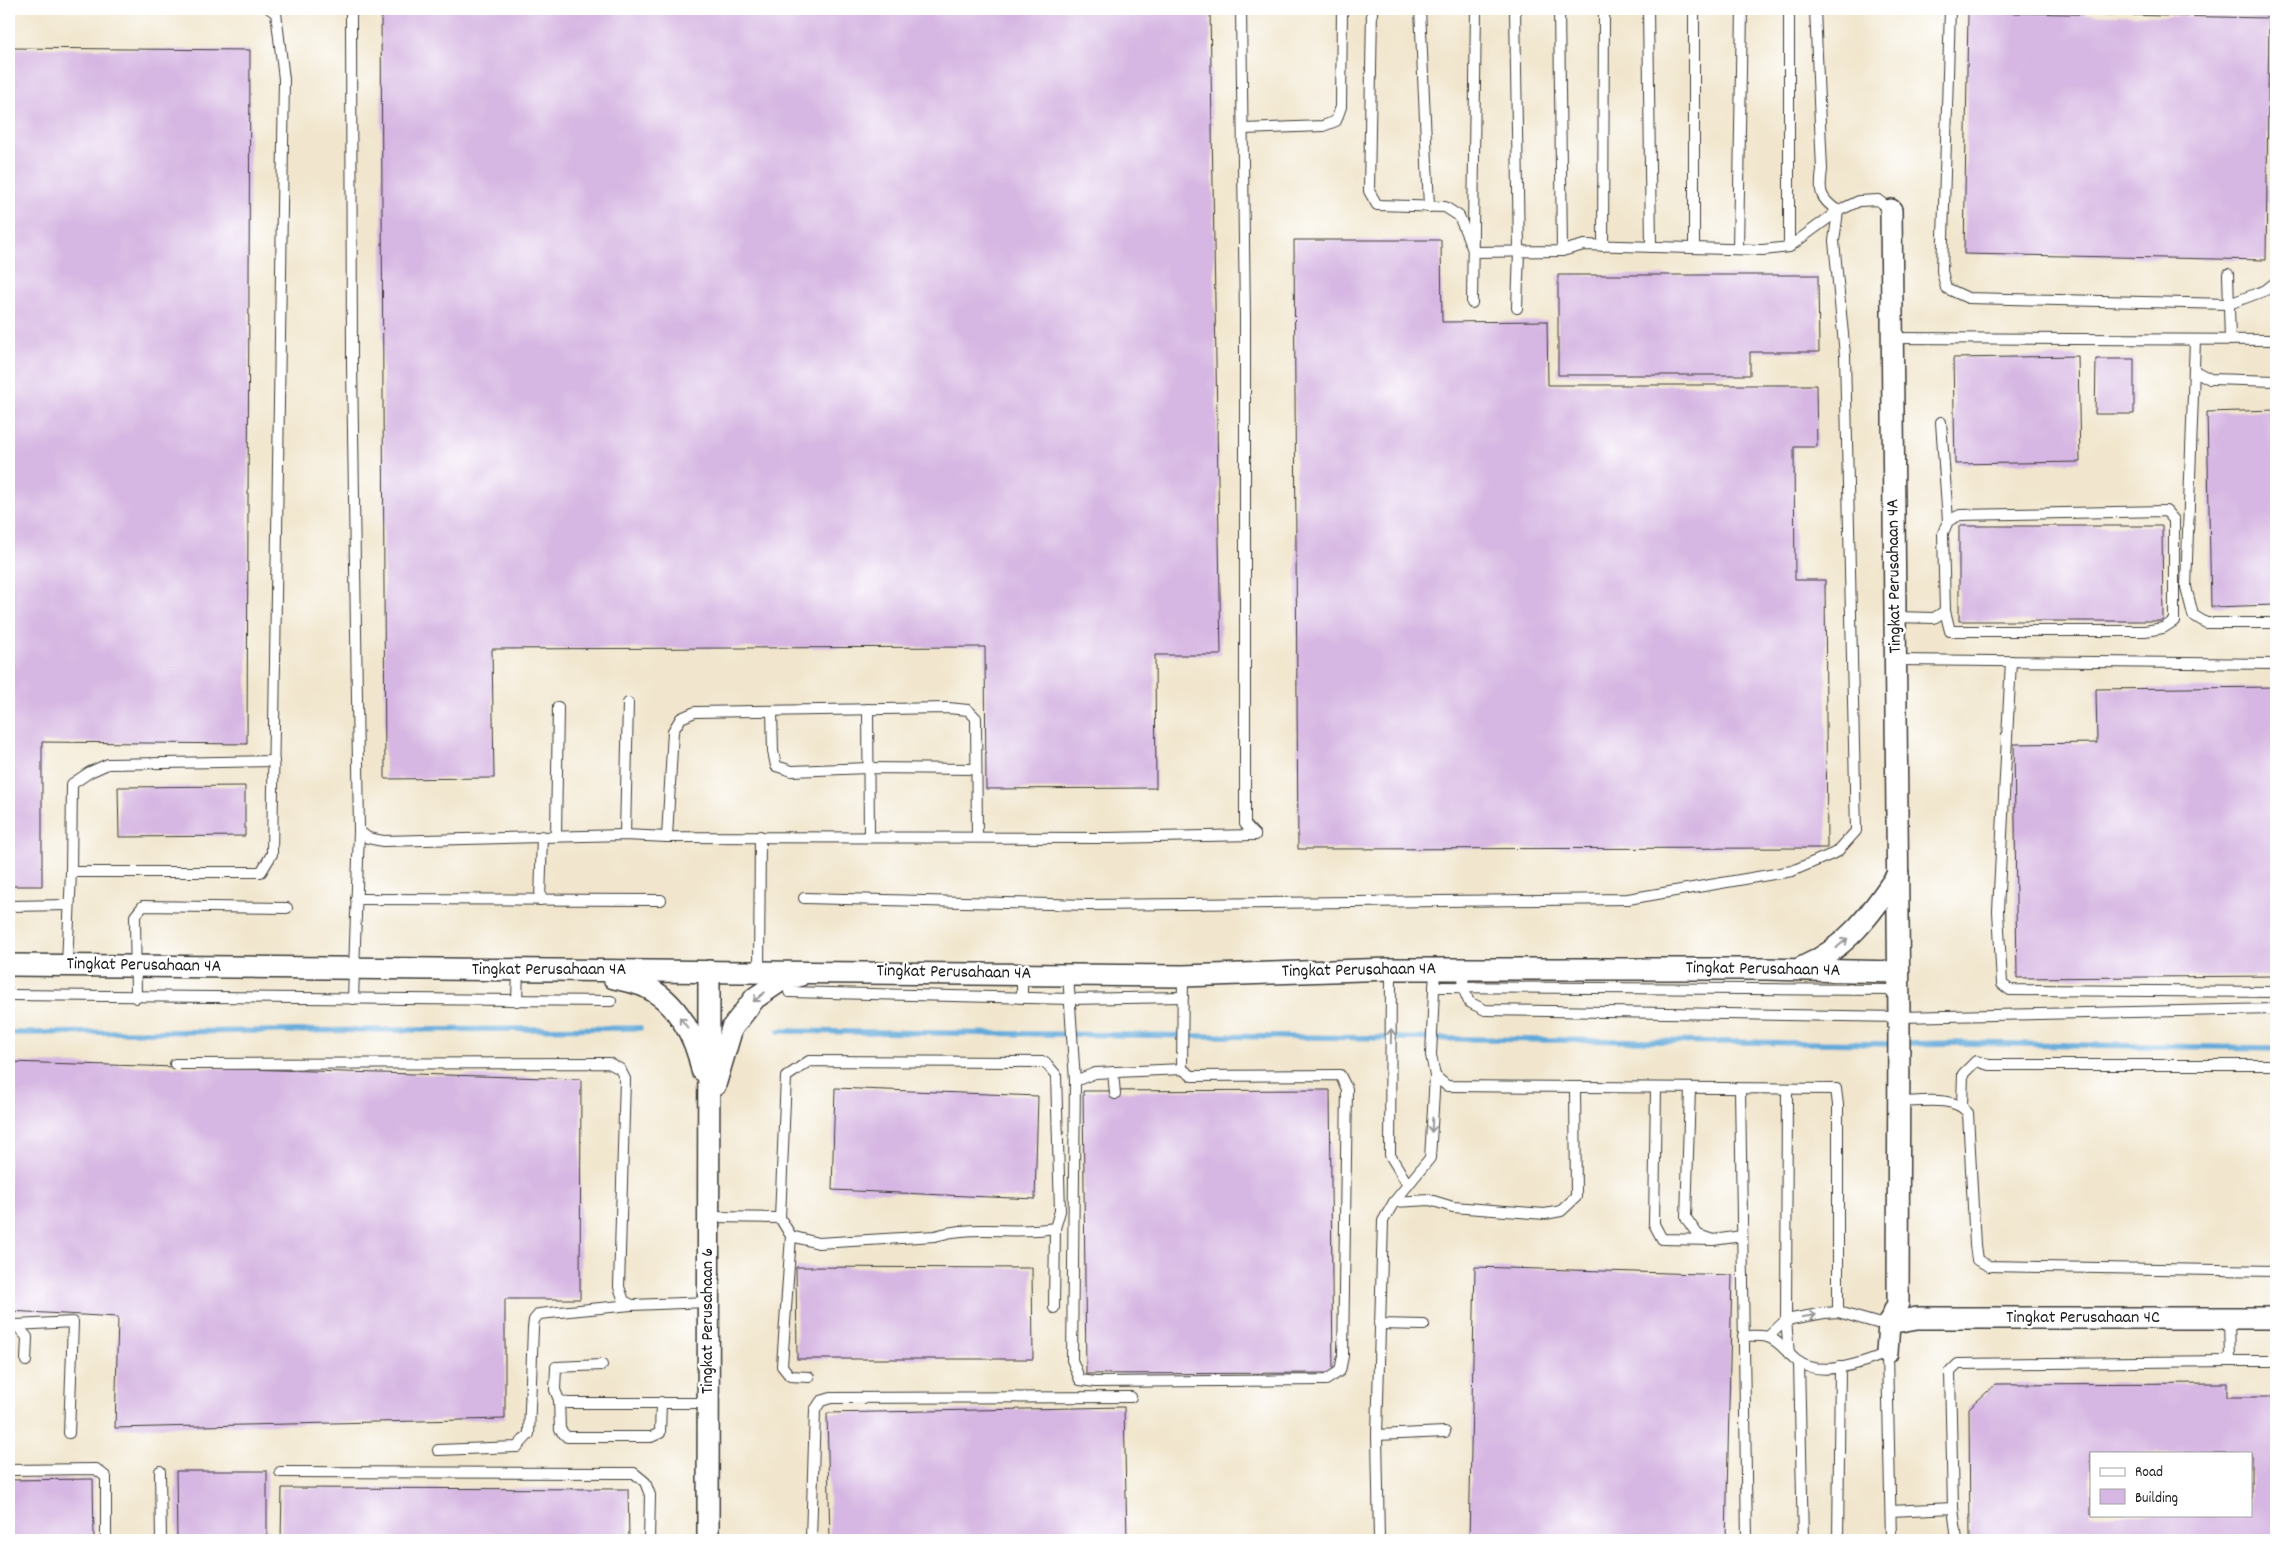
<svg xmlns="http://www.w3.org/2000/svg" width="2285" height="1549" viewBox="0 0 2285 1549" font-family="Dekko,sans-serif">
  <rect width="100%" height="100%" fill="#fff"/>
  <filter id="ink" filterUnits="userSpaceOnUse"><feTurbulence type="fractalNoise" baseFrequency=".02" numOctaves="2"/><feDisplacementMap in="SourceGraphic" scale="10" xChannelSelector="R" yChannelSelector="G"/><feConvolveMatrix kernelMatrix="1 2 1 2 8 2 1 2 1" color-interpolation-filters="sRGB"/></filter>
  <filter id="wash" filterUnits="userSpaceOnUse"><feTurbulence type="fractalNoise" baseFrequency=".0096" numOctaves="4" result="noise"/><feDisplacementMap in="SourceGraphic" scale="20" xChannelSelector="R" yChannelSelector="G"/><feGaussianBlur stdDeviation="1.12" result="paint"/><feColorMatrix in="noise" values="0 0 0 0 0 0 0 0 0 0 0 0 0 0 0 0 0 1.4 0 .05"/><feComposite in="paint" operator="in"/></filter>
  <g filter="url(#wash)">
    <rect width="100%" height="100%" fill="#f1e6cd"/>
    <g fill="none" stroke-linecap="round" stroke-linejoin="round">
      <g stroke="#62a9d9" stroke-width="5.5">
        <path d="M779 1031 1894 1044"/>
        <path d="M9 1033 640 1028"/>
        <path d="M1903 1044 1956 1043 2276 1048"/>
      </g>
    </g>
    <g id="blocks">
      <g fill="#d6b6e2" fill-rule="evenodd">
        <path d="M381 9H1210L1221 655H1155L1156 788 986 789 985 647 492 649 494 778 385 779Z"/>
        <path d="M1968 12 2269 18 2266 260 1964 254Z"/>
        <path d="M9 48 250 50 247 744 42 742V886H9Z"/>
        <path d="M1294 240H1441L1442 322 1547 321 1548 385H1816L1817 447H1794L1795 580H1825L1827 848 1298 849Z"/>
        <path d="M1558 275H1818L1819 352H1750V375H1558Z"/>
        <path d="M2078 356 2080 462 1955 464 1953 358Z"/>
        <path d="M2096 359H2134V414H2095Z"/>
        <path d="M2276 410V605L2211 607 2207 412Z"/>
        <path d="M1959 526H2162L2163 621H1959Z"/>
        <path d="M2276 687V976L2017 978 2014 744 2097 743 2096 689Z"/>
        <path d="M245 786V836L119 837 118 787Z"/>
        <path d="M9 1062 581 1079 580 1299H505V1419L115 1428 118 1317 9 1311Z"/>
        <path d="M835 1088 1038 1096 1035 1199 832 1190Z"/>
        <path d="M1330 1090 1333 1373 1086 1374 1083 1091Z"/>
        <path d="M796 1267 1032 1268 1033 1359H797Z"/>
        <path d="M1475 1267 1732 1275 1726 1540H1469Z"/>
        <path d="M2227 1383V1397H2276V1540H1970L1969 1408 1996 1384ZM2091 1453H2251V1515H2091Z"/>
        <path d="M1124 1407 1127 1540H830L827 1413Z"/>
        <path d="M176 1471H267V1540H177Z"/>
        <path d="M93 1479 94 1540H9V1480Z"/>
        <path d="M282 1488 628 1489 629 1540H281Z"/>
      </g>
    </g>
  </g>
  <g filter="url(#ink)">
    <use href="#blocks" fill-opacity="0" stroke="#3c3a37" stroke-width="1"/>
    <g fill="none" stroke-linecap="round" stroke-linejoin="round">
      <g stroke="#3c3a37" stroke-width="12">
        <g id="service">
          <path d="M353 9 351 15 352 365 359 831 368 838 383 841 625 835 667 837 1107 838 1255 835"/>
          <path d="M1241 9 1245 318V824L1255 835"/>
          <path d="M1372 9 1369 191 1377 205 1445 207 1459 216 1474 252 1562 251 1584 245 1763 250 1789 247 1838 211C1819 198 1819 191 1822 170L1815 9"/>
          <path d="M1420 9 1429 207"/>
          <path d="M1515 9 1519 251 1517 308"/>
          <path d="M1559 9 1562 251"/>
          <path d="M1648 9 1651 247"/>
          <path d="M1694 9V248"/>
          <path d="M1950 9 1942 271 1946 288 1968 298 2229 304 2266 290 2276 282"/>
          <path d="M1243 129 1323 126 1336 121 1341 107 1342 9"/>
          <path d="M1603 246 1604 9"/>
          <path d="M1789 247V9"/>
          <path d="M1738 249 1742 9"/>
          <path d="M2228 274 2230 340"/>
          <path d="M1472 303 1476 9"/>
          <path d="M1892 338 2276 340"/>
          <path d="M2195 340 2186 587 2193 615 2206 623H2276"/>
          <path d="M2195 371 2210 379 2276 381"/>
          <path d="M1941 422 1948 521"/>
          <path d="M2166 511 2174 520V621L2163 628 2145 631H1950L1945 611 1943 533 1948 521 1960 515Z"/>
          <path d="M1895 617 1934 618 1945 611"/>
          <path d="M1896 660 2276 664"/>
          <path d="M2011 661 1998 911 2002 984 2010 990 2276 992"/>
          <path d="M868 709 869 836"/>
          <path d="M772 711 773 751 776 766 792 771 868 768 976 769"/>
          <path d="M625 835 628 703"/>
          <path d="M556 836 558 707"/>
          <path d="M667 837 673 731 681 718 695 712 948 708 968 710 976 718 977 837"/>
          <path d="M71 872H261L272 854 284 79 276 13 270 9"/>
          <path d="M804 898 1089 905 1628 899 1792 871 1837 852 1856 831 1845 355 1834 241 1838 211 1859 201 1878 200 1891 210"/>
          <path d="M356 899 661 900"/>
          <path d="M540 900 542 836"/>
          <path d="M9 906 69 905"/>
          <path d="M67 965 71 872 72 784 90 772 108 764 274 761"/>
          <path d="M1391 969 1390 1155 1408 1185"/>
          <path d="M1464 969 1463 988 1469 1002 1485 1010 1899 1017 2276 1009"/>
          <path d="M759 972 760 836"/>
          <path d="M1022 974V998"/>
          <path d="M1068 974 1075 1081 1072 1360 1080 1380 1095 1382 1326 1380 1340 1371 1343 1356 1347 1089 1340 1075 1192 1076 1182 1069 1095 1073 1075 1081"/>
          <path d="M1434 987 1898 990"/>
          <path d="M789 992 1070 999 1183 997"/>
          <path d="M9 995 611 1001"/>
          <path d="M136 998 135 916 143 906 287 908"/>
          <path d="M353 999 359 831"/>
          <path d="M517 1001 518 969"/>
          <path d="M175 1064 609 1063 620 1069 625 1079 619 1287 624 1301 632 1305 708 1302"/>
          <path d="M1182 1069 1183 976"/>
          <path d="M1113 1072 1115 1094"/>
          <path d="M1435 1076 1447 1086 1836 1089 1838 1105V1312"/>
          <path d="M1656 1088 1654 1224 1662 1239 1713 1240"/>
          <path d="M1690 1088 1686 1218 1698 1235 1713 1240 1742 1236"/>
          <path d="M1740 1089 1747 1540"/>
          <path d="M1787 1089 1786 1320 1789 1354"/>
          <path d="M1899 1102C1920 1102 1954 1095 1968 1113L1975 1245 1977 1260 1989 1266 2276 1271"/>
          <path d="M1962 1105 1963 1074 1976 1061 1989 1065H2276"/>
          <path d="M1394 1202 1430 1200 1453 1207 1545 1214 1561 1211 1576 1197 1575 1088"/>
          <path d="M709 1217 780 1218 791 1236 818 1243 935 1236C973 1224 1015 1235 1055 1228L1060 1211 1056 1075 1045 1062 809 1061 786 1077 780 1218"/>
          <path d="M791 1236 782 1366 790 1376 809 1377"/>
          <path d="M1054 1308 1055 1228"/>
          <path d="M2229 1318 2230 1361H2276"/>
          <path d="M1379 1324 1424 1325"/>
          <path d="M9 1325H16L27 1337 26 1361"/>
          <path d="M16 1325 73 1322 69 1433"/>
          <path d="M1743 1336C1751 1336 1760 1335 1767 1337 1779 1340 1788 1354 1797 1361 1820 1378 1863 1363 1887 1353L1891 1540"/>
          <path d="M1768 1337 1786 1320 1824 1313 1838 1312 1877 1323H1889"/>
          <path d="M1799 1362 1803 1540"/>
          <path d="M602 1365 556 1367 555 1390 559 1400 567 1403H708"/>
          <path d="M559 1400 560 1430 567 1437H651L660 1433 661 1402"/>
          <path d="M1377 1435 1445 1432"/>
          <path d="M438 1450 517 1447 529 1434 533 1328 534 1320 539 1314 631 1305"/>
          <path d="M9 1470 96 1469 106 1477V1540"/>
          <path d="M160 1471 161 1540"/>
          <path d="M280 1472 634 1473 645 1482 650 1495 649 1540"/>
          <path d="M1891 1511 1953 1508"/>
          <path d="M811 1540 815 1410 821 1401 831 1398 1131 1397"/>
          <path d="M1379 1540 1377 1435 1383 1221 1394 1202 1430 1158 1435 1076 1431 1055 1435 969"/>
          <path d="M1838 1540 1840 1367"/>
          <path d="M1957 1540 1953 1508 1950 1372 1958 1364 2230 1361"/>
        </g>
      </g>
      <g stroke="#3c3a37" stroke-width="24">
        <g id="minor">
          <path d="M9 965 1183 976 1391 969H1766L1898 972"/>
          <path d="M1801 968C1846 949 1872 913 1898 874"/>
          <path d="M614 978C623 980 635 982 644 986 676 1000 696 1037 702 1070"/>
          <path d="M715 1085 732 1028 755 998 783 979 799 976"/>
          <path d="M1889 1323 1917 1318H2276"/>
          <path d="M1887 1353 1889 1323 1898 1303 1899 1017 1891 210"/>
          <path d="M708 1540 709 971"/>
        </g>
      </g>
      <use href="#service" stroke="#fff" stroke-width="10"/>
      <use href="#minor" stroke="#fff" stroke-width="21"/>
    </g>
    <defs><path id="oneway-shaft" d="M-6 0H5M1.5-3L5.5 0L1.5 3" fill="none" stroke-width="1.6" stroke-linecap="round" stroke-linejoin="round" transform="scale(1.25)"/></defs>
    <g stroke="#999">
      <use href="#oneway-shaft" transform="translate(1842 943) rotate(-41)"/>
      <use href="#oneway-shaft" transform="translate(759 997) rotate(141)"/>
      <use href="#oneway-shaft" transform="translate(684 1023) rotate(-127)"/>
      <use href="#oneway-shaft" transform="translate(1391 1036) rotate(-89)"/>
      <use href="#oneway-shaft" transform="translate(1432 1125) rotate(93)"/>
      <use href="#oneway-shaft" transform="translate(1809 1316) rotate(-10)"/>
    </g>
  </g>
  <g text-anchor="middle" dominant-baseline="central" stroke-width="5" stroke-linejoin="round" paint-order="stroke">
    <g font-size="18" fill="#1c1c1c" stroke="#fff">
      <text transform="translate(1895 576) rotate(-91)">Tingkat Perusahaan 4A</text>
      <text transform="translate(144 966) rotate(1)">Tingkat Perusahaan 4A</text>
      <text x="549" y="970">Tingkat Perusahaan 4A</text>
      <text transform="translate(1763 970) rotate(1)">Tingkat Perusahaan 4A</text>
      <text transform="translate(1359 971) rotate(-1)">Tingkat Perusahaan 4A</text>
      <text transform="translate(954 973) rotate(1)">Tingkat Perusahaan 4A</text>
      <text x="2083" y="1318">Tingkat Perusahaan 4C</text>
      <text transform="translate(708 1321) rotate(-90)">Tingkat Perusahaan 6</text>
    </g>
  </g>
  <rect width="2285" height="1549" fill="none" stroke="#fff" stroke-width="30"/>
  <rect x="2090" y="1452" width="162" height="65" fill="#ffffff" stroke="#a4a4a4"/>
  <rect x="2100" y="1468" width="25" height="8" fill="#ffffff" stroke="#a4a4a4"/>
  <text x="2135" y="1476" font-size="15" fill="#1c1c1c">Road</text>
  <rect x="2100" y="1489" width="25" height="15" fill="#d6b6e2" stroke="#a4a4a4"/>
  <text x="2135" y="1502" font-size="15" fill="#1c1c1c">Building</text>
</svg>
